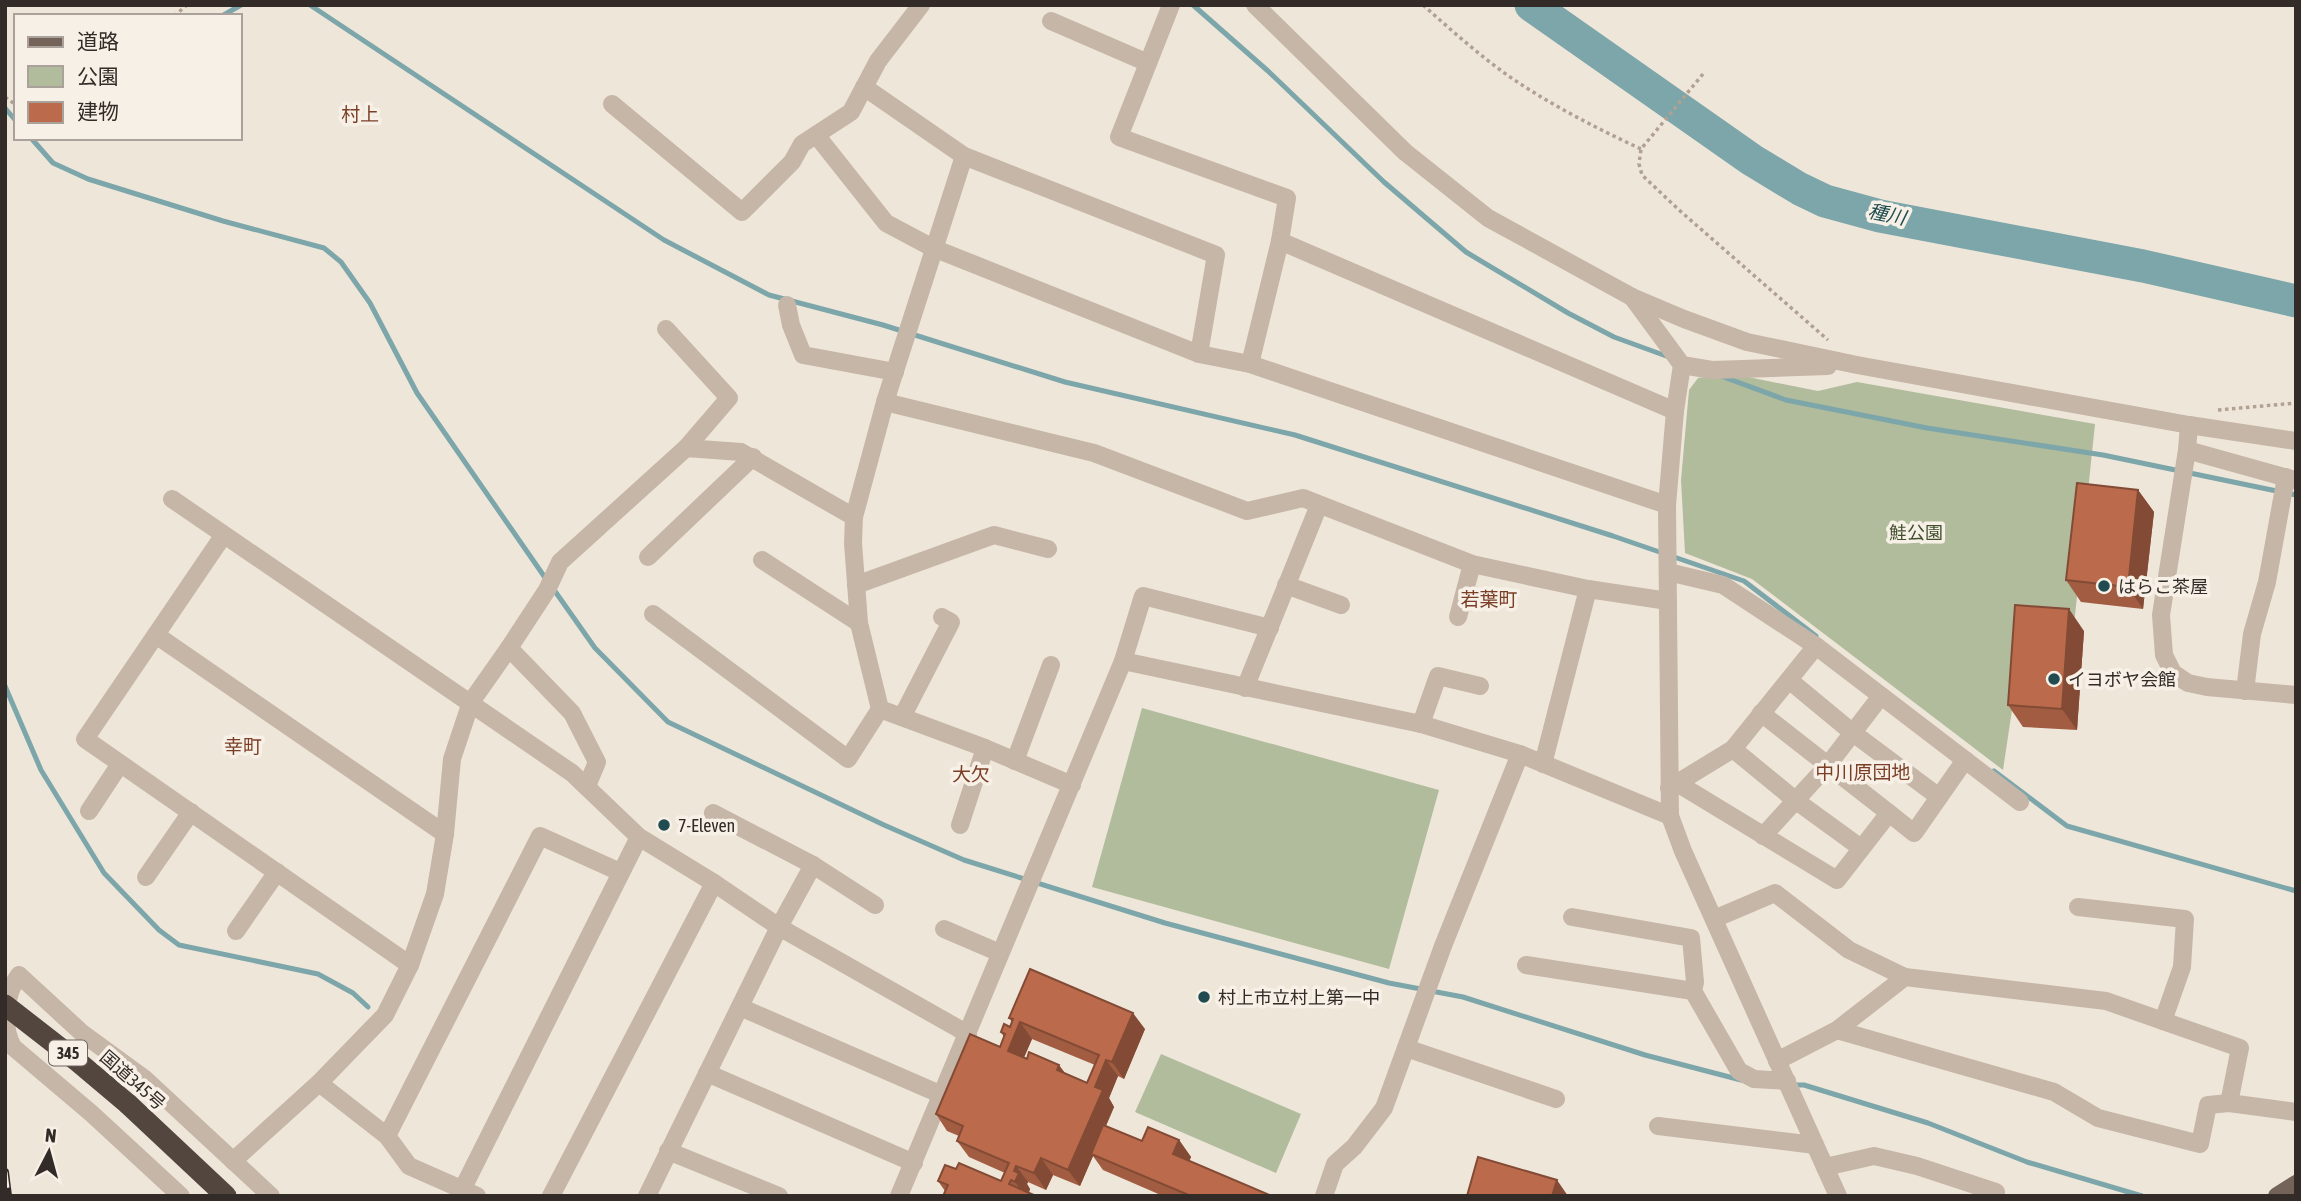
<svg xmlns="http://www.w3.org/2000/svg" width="2301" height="1201" viewBox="0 0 2301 1201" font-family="'Asap Condensed','Noto Sans JP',sans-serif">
  <rect width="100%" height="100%" fill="#efe6da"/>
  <g fill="#b0bc9c">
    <path d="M1733 374 1818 391 1857 382 2095 424 2074 625 2025 623 2003 770 1752 579 1685 553 1681 480 1689 390 1698 378Z"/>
    <path d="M1142 708 1439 790 1389 969 1092 887Z"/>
    <path d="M1161 1054 1301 1114 1276 1173 1135 1112Z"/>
  </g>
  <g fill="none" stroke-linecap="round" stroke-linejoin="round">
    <g stroke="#7ca6a9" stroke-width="5">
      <path d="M310 5 664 240 769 295 883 325 1065 382 1295 435 1613 536 1744 581 1816 636"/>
      <path d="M1193 5 1268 71 1384 182 1466 252 1568 313 1614 337 1669 357"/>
      <path d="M222 16 241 5"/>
      <path d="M5 108 16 121"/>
      <path d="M31 138 53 163 88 179 223 221 324 248 341 262 370 303 417 393 546 579"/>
      <path d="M1721 376 1786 400 1927 428 2103 455 2296 495"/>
      <path d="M552 587 595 648 668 722 884 825 964 860 1165 923 1389 983 1463 997 1645 1055 1741 1080"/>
      <path d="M5 686 41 770 104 873 159 930 179 945 318 974 353 993 368 1007"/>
      <path d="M1994 771 2067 826 2296 891"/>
      <path d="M1792 1085H1804L1928 1123 2027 1162 2142 1196"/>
    </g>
    <path stroke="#7ca6a9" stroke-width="33" d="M1531 5 1752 160 1800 189 1825 201 1880 216 2143 266 2296 301"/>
    <g stroke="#b1a192" stroke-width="3.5" stroke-dasharray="3.5 3.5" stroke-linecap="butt">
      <path d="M1423 5C1451 30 1479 55 1510 77 1551 105 1596 128 1641 149"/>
      <path d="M174 16 187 5"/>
      <path d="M1703 74 1641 149 1639 164 1642 175 1679 210 1828 340"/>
      <path d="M5 97 16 105"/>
      <path d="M2218 410 2296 403"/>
    </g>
    <g stroke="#c6b6a7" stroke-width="18">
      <path d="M1171 5 1119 137 1287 198 1280 241 1675 411"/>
      <path d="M1255 5 1405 152 1488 218 1632 297 1684 319 1747 342 1857 365 2189 425 2296 441"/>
      <path d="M1051 21 1148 63"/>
      <path d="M864 87 964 156 1216 255 1199 354"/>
      <path d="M612 104 742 212 792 162 802 144 851 112 878 61 921 5"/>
      <path d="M817 136 886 223 933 248 1199 354 1250 364 1667 505"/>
      <path d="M964 156 885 402 854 517 853 543 859 623 880 709 985 748 1072 785"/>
      <path d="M1632 297 1682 365 1712 370 1828 366"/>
      <path d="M787 305 791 325 803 355 895 372"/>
      <path d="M666 329 729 398 686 448 741 452 854 517"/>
      <path d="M1250 364 1280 241"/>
      <path d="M1682 365 1675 411 1667 505 1670 816 1683 851 1838 1196"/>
      <path d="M885 402 1094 453 1247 511 1303 498 1472 564 1588 589 1668 601"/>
      <path d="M2189 425 2187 450 2161 615 2164 655 2173 673 2188 683 2207 687 2296 695"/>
      <path d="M2187 450 2295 480"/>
      <path d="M172 499 572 773 639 837 714 883 779 927 968 1034"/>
      <path d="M223 536 85 739 410 965"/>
      <path d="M648 557 753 457"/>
      <path d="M762 560 859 623"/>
      <path d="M1668 572 1723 585 1816 646 2020 802"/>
      <path d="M856 585 994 535 1048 549"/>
      <path d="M1286 585 1341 605"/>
      <path d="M653 614 848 759 880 709"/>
      <path d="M1458 617 1472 564"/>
      <path d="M156 635 445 834"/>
      <path d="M509 648 547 590 560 562 686 448"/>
      <path d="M1123 661 1143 596 1270 628"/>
      <path d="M1789 680 1853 733 1939 797"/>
      <path d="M1245 688 1319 505"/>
      <path d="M2245 691 2252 634 2267 582 2286 477"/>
      <path d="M902 717 951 622 942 617"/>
      <path d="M1421 724 1438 676 1480 686"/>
      <path d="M1733 749 1795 800 1861 848"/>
      <path d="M1015 761 1051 665"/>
      <path d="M1543 764 1588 589"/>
      <path d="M1677 783 1837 880 1889 813 1761 713"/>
      <path d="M1669 788 1733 749 1816 646"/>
      <path d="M89 811 120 764"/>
      <path d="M1889 813 1914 833 1965 760"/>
      <path d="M960 825 985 748"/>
      <path d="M1763 836 1828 765 1881 696"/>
      <path d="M813 865 875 905"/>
      <path d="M146 877 191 812"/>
      <path d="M2078 907 2185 919 2182 967 2163 1021"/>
      <path d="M1572 917 1691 938 1695 982 1693 991"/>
      <path d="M1714 919 1775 893 1849 950 1905 977"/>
      <path d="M944 929 1000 953"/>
      <path d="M236 931 277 872"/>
      <path d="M1526 965 1693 991 1739 1071 1754 1079 1787 1081"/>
      <path d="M740 1007 942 1095"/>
      <path d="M1837 1030 2054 1092 2098 1118 2200 1144 2208 1105 2229 1103 2296 1112"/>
      <path d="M1406 1048 1556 1099"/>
      <path d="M1777 1061 1837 1030 1905 977 2106 1001 2240 1048 2229 1103"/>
      <path d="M707 1073 914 1163"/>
      <path d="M319 1083 387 1136 409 1166 477 1196"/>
      <path d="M1658 1126 1815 1145"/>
      <path d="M387 1136 540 836 620 872"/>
      <path d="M668 1151 779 1196"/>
      <path d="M233 1161 319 1083 385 1015 410 965 435 894 445 834 452 759 471 702 509 648 572 713 597 762 587 786"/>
      <path d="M1825 1167 1874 1156 1917 1166 1996 1192"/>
      <path d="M462 1190 639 837"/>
      <path d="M181 1196 91 1113 13 1047C1 1026 5 994 19 975L82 1033 145 1079 271 1196"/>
      <path d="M551 1196 714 883"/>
      <path d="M647 1196 779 927 813 865 713 813"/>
      <path d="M899 1196 1123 661 1421 724 1520 754 1670 816"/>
      <path d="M1324 1196 1335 1164 1354 1147 1384 1108 1443 946 1520 754"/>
    </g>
    <path stroke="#746359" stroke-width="18" d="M2277 1196 2296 1184"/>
    <path stroke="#53463f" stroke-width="21" d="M128 1104 226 1196"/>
    <g stroke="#332b27" stroke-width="8">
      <path id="rail" d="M5 1172 8 1196"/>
    </g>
    <use href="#rail" stroke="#f7f0e6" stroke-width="5" stroke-dasharray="16" stroke-linecap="butt"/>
    <path stroke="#53463f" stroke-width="21" d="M5 1005 77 1061 128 1104"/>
  </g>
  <g fill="#a15c41" fill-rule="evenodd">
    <path d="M2138 490 2154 512 2143 609 2081 602 2066 580Z"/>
    <path d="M2084 631 2077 730 2023 727 2008 705Z"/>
    <path d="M1009 1018 1145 1029 1124 1079 1118 1076 1109 1098 1114 1107 1106 1126 1142 1141 1179 1140 1191 1157 1189 1161 1272 1196H1163L1103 1170 1093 1156 1080 1186 1053 1175 1046 1190 1028 1182 1027 1184 1030 1189 1029 1193 1036 1196H945L944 1194 945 1191 938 1181 956 1169 1001 1181 1005 1173 969 1157 957 1141 959 1136 947 1131 936 1114 1000 1047 1004 1037 1001 1032 1010 1027 1012 1022ZM1032 1039 1095 1065 1087 1083 1024 1057Z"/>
  </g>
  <g fill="#834b35">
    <path d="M2138 490 2154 512 2143 609 2128 587Z"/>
    <path d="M2069 609 2084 631 2077 730 2062 709Z"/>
    <path d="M1133 1013 1145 1029 1124 1079 1112 1062Z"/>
    <path d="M1020 1022 1032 1039 1020 1067 1008 1051Z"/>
    <path d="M1106 1060 1118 1076 1109 1098 1114 1107 1093 1155 1091 1154 1093 1156 1080 1186 1068 1170 1095 1087Z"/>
    <path d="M1059 1065 1071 1081 1057 1070Z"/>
    <path d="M1179 1140 1191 1157 1185 1171 1173 1154Z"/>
    <path d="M1041 1158 1053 1175 1046 1190 1034 1173Z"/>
    <path d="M1016 1166 1028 1182 1027 1184 1030 1189 1027 1196H1025L1015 1182 1014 1171Z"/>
    <path d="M1557 1180 1568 1196H1552Z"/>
  </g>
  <g fill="#bb6b4c" stroke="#834b35" stroke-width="2" fill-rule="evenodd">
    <path d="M2077 483 2138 490 2128 587 2066 580Z"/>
    <path d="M2015 605 2069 609 2062 709 2008 705Z"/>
    <path d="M1030 969 1133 1013 1112 1062 1106 1060 1095 1087 1103 1090 1068 1170 1041 1158 1034 1173 1016 1166 1014 1171 1019 1173 1015 1182 1011 1180 1009 1184 1036 1196H947L944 1194 948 1185 938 1181 945 1165 956 1169 959 1163 1001 1181 1009 1163 957 1141 963 1126 936 1114 970 1034 1000 1047 1005 1034 1001 1032 1004 1024 1010 1027 1013 1019 1009 1018ZM1020 1022 1099 1055 1087 1083 1057 1070 1059 1065 1029 1052 1027 1059 1008 1051Z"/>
    <path d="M1103 1125 1142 1141 1148 1127 1179 1140 1173 1154 1272 1196H1191L1091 1154Z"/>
    <path d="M1478 1157 1557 1180 1552 1196H1467Z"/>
  </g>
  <g fill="#204c51" stroke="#f7f0e6" stroke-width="2.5">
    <circle cx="2104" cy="586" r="7"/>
    <circle cx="2054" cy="679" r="7"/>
    <circle cx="664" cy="825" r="7"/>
    <circle cx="1204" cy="997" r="7"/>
  </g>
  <g text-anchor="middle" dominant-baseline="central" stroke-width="7" stroke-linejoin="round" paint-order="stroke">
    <rect fill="#f7f0e6" stroke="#6e6660" stroke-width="2" x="49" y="1040.5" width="38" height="25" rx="5"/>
    <g font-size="16" font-weight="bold" fill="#332b27">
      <text x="68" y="1053">345</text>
    </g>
    <g font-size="18" fill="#414f2d" stroke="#f7f0e6">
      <text x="1916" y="532">鮭公園</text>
    </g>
    <g font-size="18" fill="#332b27" stroke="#f7f0e6" text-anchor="start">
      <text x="2118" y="586">はらこ茶屋</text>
      <text x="2068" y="679">イヨボヤ会館</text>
      <text x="678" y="825">7-Eleven</text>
      <text x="1218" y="997">村上市立村上第一中</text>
    </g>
    <g font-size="18" fill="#332b27" stroke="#f7f0e6">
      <text transform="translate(133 1080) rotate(41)">国道345号</text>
    </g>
    <g font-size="19" fill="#7b3e27" stroke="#f7f0e6">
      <text x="360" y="114">村上</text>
      <text x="1489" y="599">若葉町</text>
      <text x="243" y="746">幸町</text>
      <text x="1863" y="772">中川原団地</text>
      <text x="971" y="774">大欠</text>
    </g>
    <g font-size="19" font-style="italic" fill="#204c51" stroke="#f7f0e6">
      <text transform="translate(1887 214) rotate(12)">種川</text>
    </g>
  </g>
  <rect width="2301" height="1201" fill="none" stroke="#332b27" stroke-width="14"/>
  <rect x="14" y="14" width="228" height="126" fill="#f7f0e6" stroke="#a9a19a" stroke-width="2"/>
  <rect x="28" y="37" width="35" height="10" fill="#746359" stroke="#a9a19a" stroke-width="2"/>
  <text x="77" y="49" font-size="21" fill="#332b27">道路</text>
  <rect x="28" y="66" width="35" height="21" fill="#b0bc9c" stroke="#a9a19a" stroke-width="2"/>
  <text x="77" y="84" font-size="21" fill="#332b27">公園</text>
  <rect x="28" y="102" width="35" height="21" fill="#bb6b4c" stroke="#a9a19a" stroke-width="2"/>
  <text x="77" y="119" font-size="21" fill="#332b27">建物</text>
  <g transform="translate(49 1152) rotate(6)" stroke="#f7f0e6" stroke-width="5" paint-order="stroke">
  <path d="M0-5L12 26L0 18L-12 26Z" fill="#332b27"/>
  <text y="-10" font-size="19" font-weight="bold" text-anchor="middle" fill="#332b27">N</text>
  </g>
</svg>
